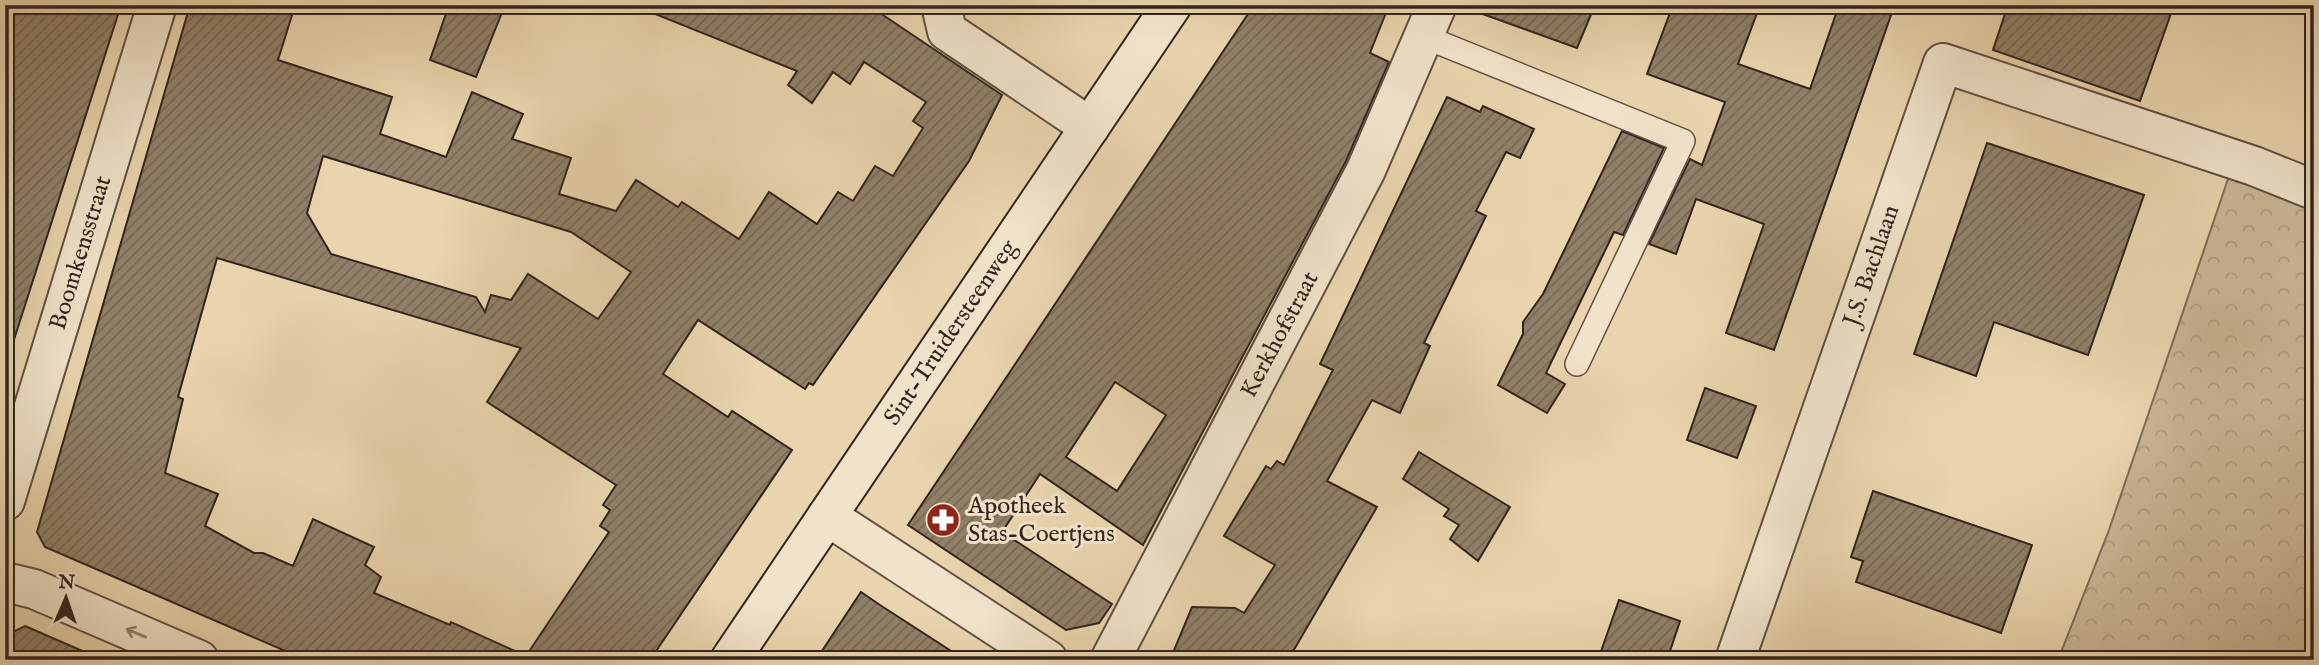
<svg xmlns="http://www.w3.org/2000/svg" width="2319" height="665" viewBox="0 0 2319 665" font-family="'IM FELL English',serif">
  <defs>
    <pattern id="forest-crowns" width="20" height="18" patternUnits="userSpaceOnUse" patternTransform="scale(1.75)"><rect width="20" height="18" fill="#cab695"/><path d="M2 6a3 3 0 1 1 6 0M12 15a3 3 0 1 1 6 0" fill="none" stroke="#ae9c80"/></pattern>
    <pattern id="building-hatch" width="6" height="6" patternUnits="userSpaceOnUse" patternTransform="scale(1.75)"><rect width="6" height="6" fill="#918068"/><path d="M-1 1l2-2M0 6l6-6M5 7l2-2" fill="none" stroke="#776955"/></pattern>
  </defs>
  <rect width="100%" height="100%" fill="#e9d4ad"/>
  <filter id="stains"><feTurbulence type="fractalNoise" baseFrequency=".00286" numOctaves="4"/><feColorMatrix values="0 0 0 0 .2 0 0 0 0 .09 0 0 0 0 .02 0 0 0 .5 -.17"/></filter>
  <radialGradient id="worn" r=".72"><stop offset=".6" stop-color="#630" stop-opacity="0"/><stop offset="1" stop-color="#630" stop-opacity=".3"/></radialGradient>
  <path fill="url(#forest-crowns)" stroke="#7e6d5a" stroke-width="2" d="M2229 176 2314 180V660H2058L2109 530Z"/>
  <g fill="url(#building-hatch)" stroke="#32241e" stroke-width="2" fill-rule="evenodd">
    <path d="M5 5H121L12 346 5 345Z"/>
    <path d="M190 5H268L293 12 278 60 392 97 380 134 446 157 472 92 523 114 512 139 571 158 559 194 616 211 636 180 678 207 682 202 739 239 769 192 817 224 838 192 853 201 875 166 893 176 923 128 913 121 926 102 864 62 850 84 833 72 812 103 788 85 797 71 633 5H868L1002 95 969 161 813 385 809 383 805 389 698 320 663 374 728 417 732 411 792 450 650 660H306L45 547 37 532ZM323 156 571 232 631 272 598 319 528 274 511 300 491 295 485 312 476 297 331 254 307 213ZM217 258 521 348 487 402 616 485 603 505 610 510 600 526 609 532 526 656 451 622 450 625 374 593 381 577 365 565 374 547 313 519 293 566 263 553H254L205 526 218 494 165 473 183 399 178 397Z"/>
    <path d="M449 5H505L476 77 430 60Z"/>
    <path d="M1254 5H1389L1370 53 1389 62 1346 161 1143 545 1040 474 1002 532 1112 604 1099 623 1066 630 908 525ZM1115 382 1166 415 1117 491 1066 457Z"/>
    <path d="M1470 5H1595L1577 48 1469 9Z"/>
    <path d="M1673 5H1760L1738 64 1810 89 1839 5H1862L1891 15 1774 350 1726 333 1764 224 1696 199 1676 254 1649 244 1690 159 1702 165 1725 102 1647 74Z"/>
    <path d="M2008 5H2174L2140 101 1993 50Z"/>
    <path d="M1447 97 1480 112 1483 106 1534 129 1520 158 1506 152 1476 211 1486 216 1424 343 1430 346 1400 413 1372 400 1327 481 1377 507 1288 660H1170L1192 607 1235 608 1244 613 1275 565 1224 536 1266 466 1271 469 1277 461 1284 465 1333 370 1320 364Z"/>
    <path d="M1622 131 1664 148 1623 235 1614 232 1546 373 1565 384 1547 413 1498 385 1523 334V322L1543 294Z"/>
    <path d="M1987 143 2144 195 2088 355 1994 322 1976 376 1914 354Z"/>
    <path d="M1705 388 1756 406 1737 458 1687 440Z"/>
    <path d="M1419 452 1510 507 1478 561 1450 539 1459 525 1444 516 1449 509 1403 479Z"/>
    <path d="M1873 491 2032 545 2001 633 1856 582 1863 561 1851 557Z"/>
    <path d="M861 592 880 605 965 660H816Z"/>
    <path d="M1619 600 1680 621 1667 660H1598Z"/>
    <path d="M25 626 103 660H5L9 634Z"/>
  </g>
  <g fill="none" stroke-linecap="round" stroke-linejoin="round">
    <g stroke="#605042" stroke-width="26">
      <path id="lane" d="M1425 37 1683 141 1577 364"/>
    </g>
    <g stroke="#605042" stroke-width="42">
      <g id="street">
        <path d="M941 5 947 31 1090 127"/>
        <path d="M5 501 157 5"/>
        <path d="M827 516 1048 660"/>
        <path d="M5 582 34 589 199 660"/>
        <path d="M1110 660 1366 170 1437 5"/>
        <path d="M1735 660 1943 63 2254 166 2314 190"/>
      </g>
    </g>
    <g stroke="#32241e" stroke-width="42">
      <path id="secondary" d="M730 660 1172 5"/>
    </g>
    <use href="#lane" stroke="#f1e3ca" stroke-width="23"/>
    <use href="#street" stroke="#f1e3ca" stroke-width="38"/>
    <use href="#secondary" stroke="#f1e3ca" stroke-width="38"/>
  </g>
  <defs><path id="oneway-shaft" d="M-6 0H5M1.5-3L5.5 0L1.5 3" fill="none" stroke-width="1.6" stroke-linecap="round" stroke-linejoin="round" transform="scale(1.75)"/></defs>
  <use stroke="#928474" href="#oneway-shaft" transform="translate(136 633) rotate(-157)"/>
  <defs>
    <g id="pharmacy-disc" transform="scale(1.75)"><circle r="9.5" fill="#8f2418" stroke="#f1e3ca"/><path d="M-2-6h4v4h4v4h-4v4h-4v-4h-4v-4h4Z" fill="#fff"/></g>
  </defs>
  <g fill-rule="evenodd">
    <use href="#pharmacy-disc" x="943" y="520"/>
  </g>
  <g text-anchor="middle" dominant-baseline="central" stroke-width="6" stroke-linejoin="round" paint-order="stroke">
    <g font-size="24" fill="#32241e" stroke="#f1e3ca">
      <text transform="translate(81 253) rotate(-73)">Boomkensstraat</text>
      <text transform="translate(1872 266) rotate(-71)">J.S. Bachlaan</text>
      <text transform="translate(951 333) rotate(-56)">Sint-Truidersteenweg</text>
      <text transform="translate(1280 335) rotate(-62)">Kerkhofstraat</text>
    </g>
    <g font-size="24" fill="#32241e" stroke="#f1e3ca" text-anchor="start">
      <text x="968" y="506">Apotheek<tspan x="968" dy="28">Stas-Coertjens</tspan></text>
    </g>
  </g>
  <rect width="2319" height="665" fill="none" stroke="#e9d4ad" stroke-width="28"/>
  <rect x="7" y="7" width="2305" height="651" fill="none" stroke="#32241e" stroke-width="3.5"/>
  <rect x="14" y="14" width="2291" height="637" fill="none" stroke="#32241e" stroke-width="2"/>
  <g transform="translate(66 598) rotate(2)" stroke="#f1e3ca" stroke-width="5" paint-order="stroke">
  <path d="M0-5L12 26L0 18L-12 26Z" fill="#32241e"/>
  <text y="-10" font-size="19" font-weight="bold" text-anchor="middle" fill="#32241e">N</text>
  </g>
  <rect width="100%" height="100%" filter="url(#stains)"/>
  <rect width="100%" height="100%" fill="url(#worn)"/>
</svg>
